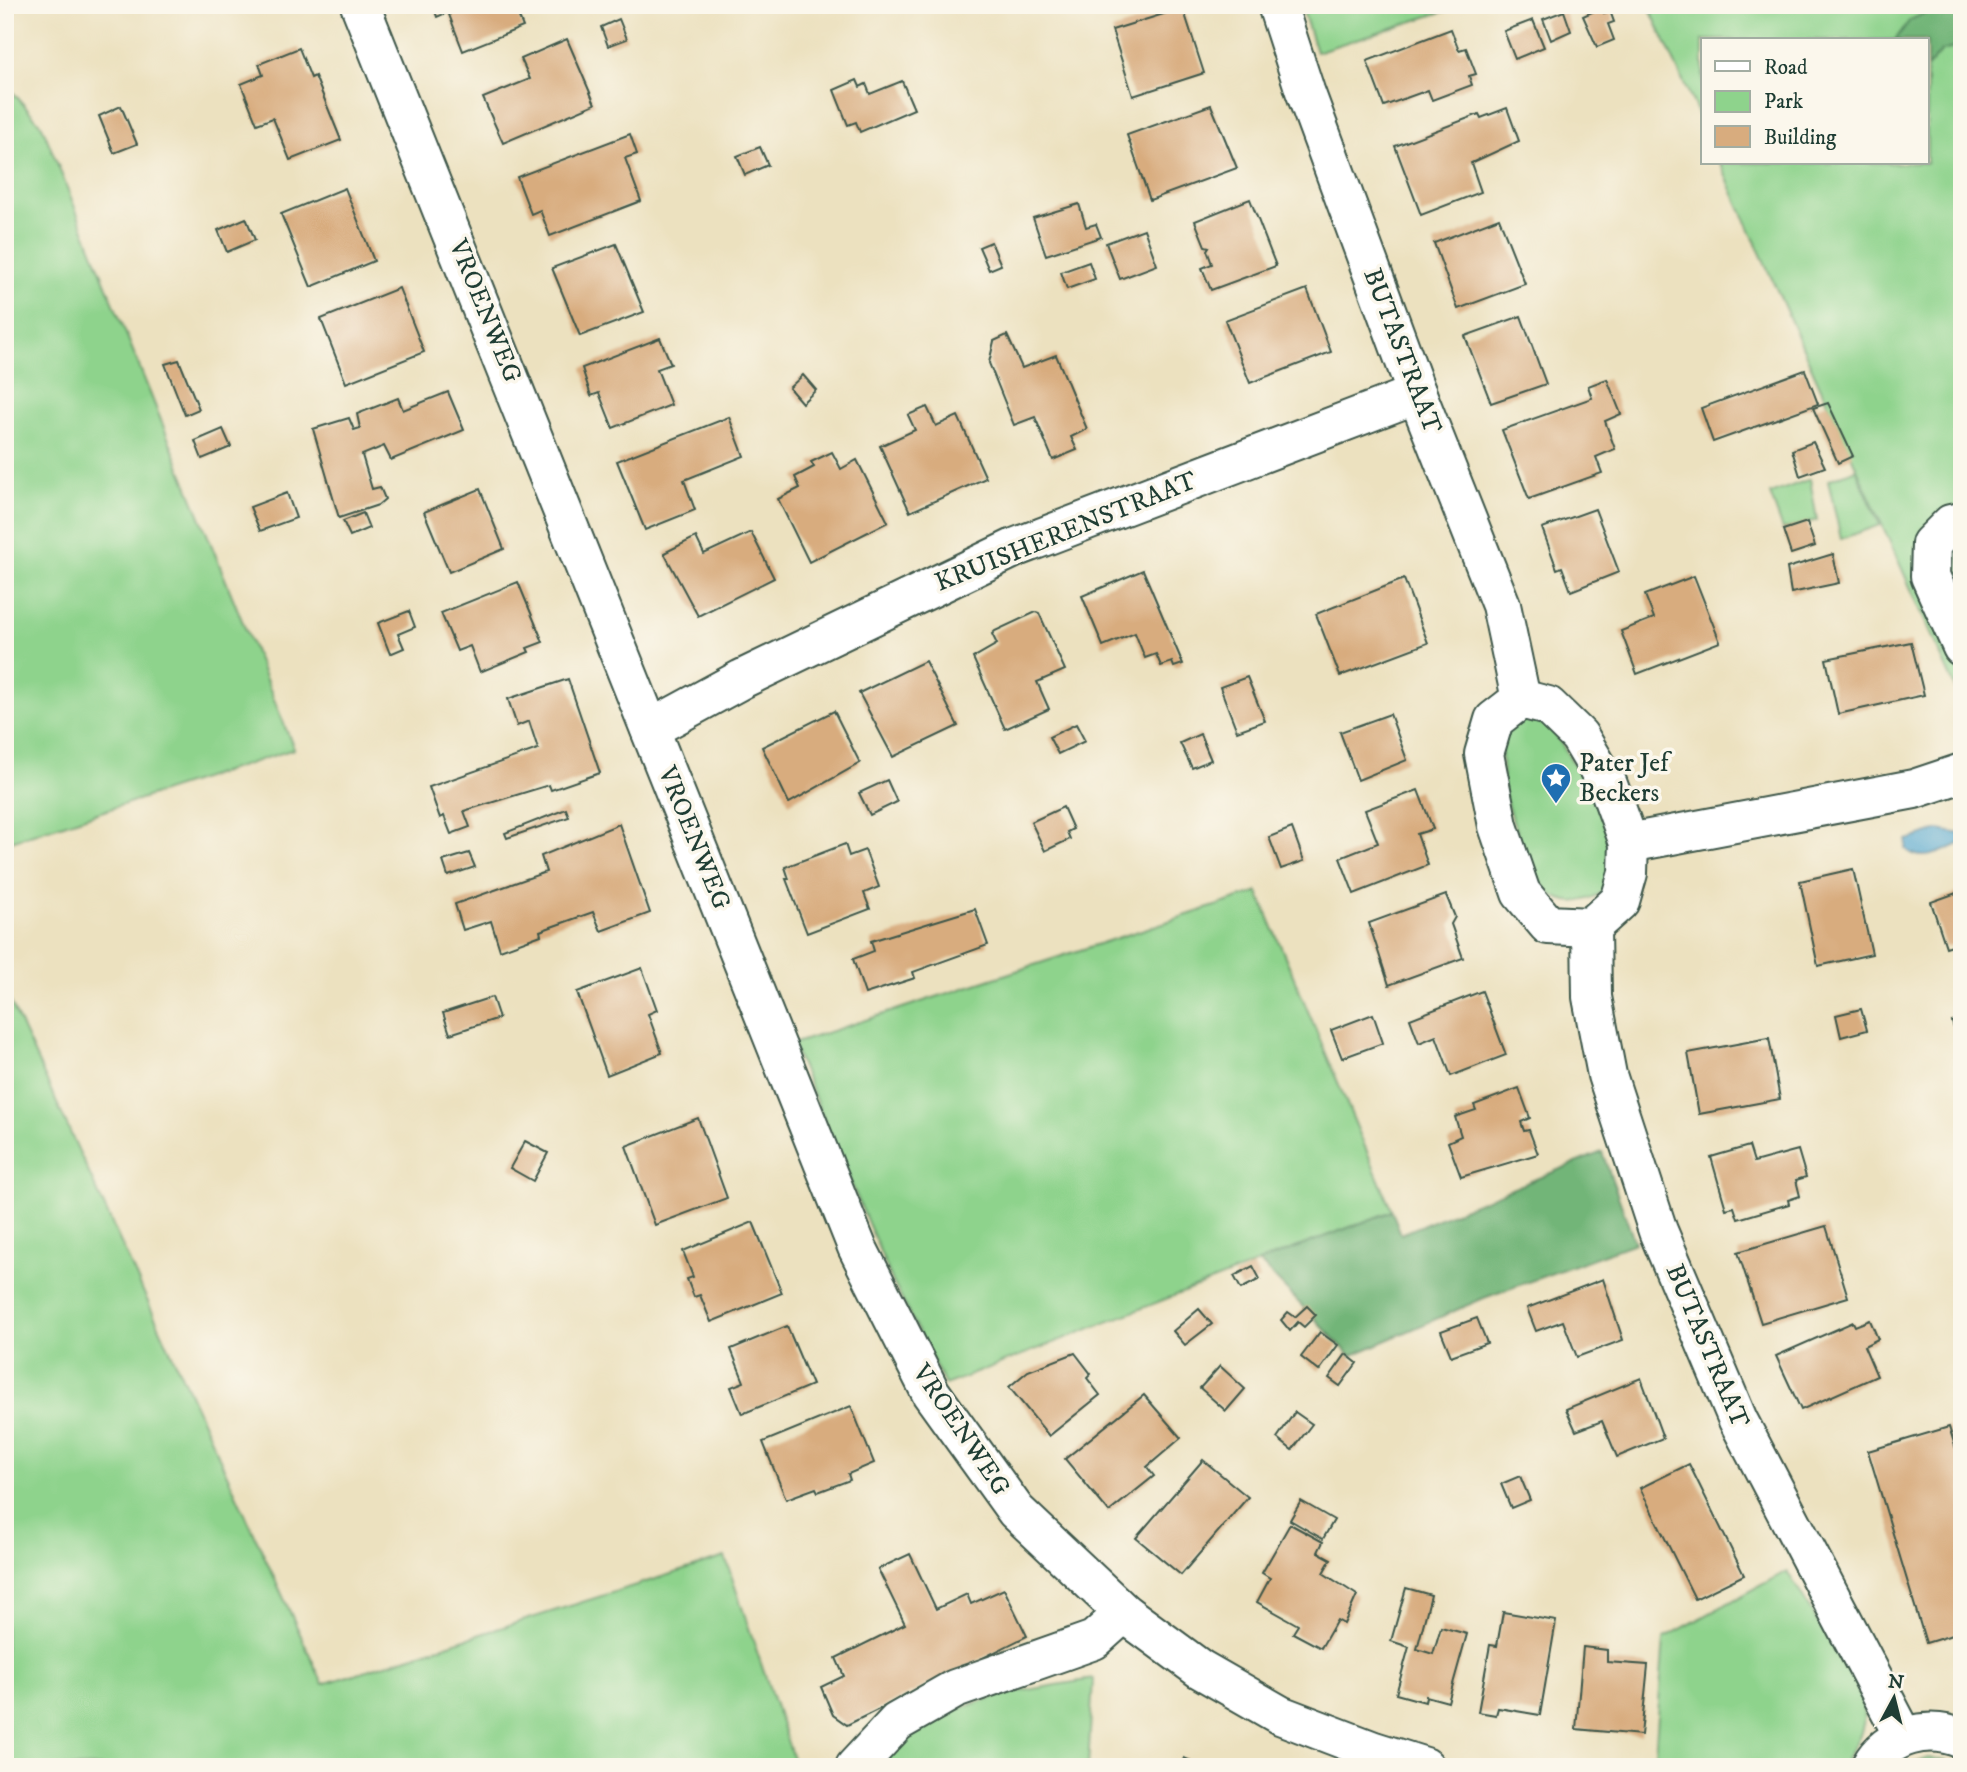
<svg xmlns="http://www.w3.org/2000/svg" width="1967" height="1772" viewBox="0 0 1967 1772" font-family="'IM FELL DW Pica',serif">
  <rect width="100%" height="100%" fill="#fbf7ec"/>
  <filter id="ink" filterUnits="userSpaceOnUse"><feTurbulence type="fractalNoise" baseFrequency=".0143" numOctaves="2"/><feDisplacementMap in="SourceGraphic" scale="14" xChannelSelector="R" yChannelSelector="G"/><feConvolveMatrix kernelMatrix="1 2 1 2 8 2 1 2 1" color-interpolation-filters="sRGB"/></filter>
  <filter id="wash" filterUnits="userSpaceOnUse"><feTurbulence type="fractalNoise" baseFrequency=".00686" numOctaves="4" result="noise"/><feDisplacementMap in="SourceGraphic" scale="28" xChannelSelector="R" yChannelSelector="G"/><feGaussianBlur stdDeviation="1.57" result="paint"/><feColorMatrix in="noise" values="0 0 0 0 0 0 0 0 0 0 0 0 0 0 0 0 0 1.4 0 .05"/><feComposite in="paint" operator="in"/></filter>
  <g filter="url(#wash)">
    <rect width="100%" height="100%" fill="#ece1bf"/>
    <g fill="#8ed38c" stroke="#568860" stroke-width="2">
      <path d="M1301 5H1464L1316 52Z"/>
      <path d="M1648 5H1962V703L1720 163H1927V40H1703V124Z"/>
      <path d="M5 83 42 126 294 749 5 843Z"/>
      <path d="M1856 469 1880 525 1841 539 1828 480Z"/>
      <path d="M1810 479 1817 520 1783 530 1770 494Z"/>
      <path d="M1525 717 1550 725 1595 799 1617 854 1603 892C1554 921 1536 880 1521 841 1516 827 1509 814 1506 800 1501 780 1502 756 1501 736Z"/>
      <path d="M1258 892 1392 1211 945 1385 893 1282 792 1044Z"/>
      <path d="M5 990 323 1684 725 1557 796 1767H5Z"/>
      <path d="M1787 1571 1857 1687C1872 1727 1860 1733 1842 1767H1654L1664 1638Z"/>
      <path d="M1093 1679 1088 1767H878C889 1756 901 1744 914 1734 963 1696 1034 1689 1093 1679Z"/>
      <path d="M1928 1758 1944 1760 1956 1767H1904Z"/>
    </g>
    <g fill="#72b578" stroke="#487956" stroke-width="2">
      <path d="M1943 5H1962V46L1942 51 1927 68V40H1895L1910 20Z"/>
      <path d="M1602 1152 1635 1243 1484 1298 1351 1356 1259 1262 1392 1211 1401 1234Z"/>
    </g>
    <path fill="#51a5cd" stroke="#387180" stroke-width="2" d="M1939 830 1962 834V843C1945 850 1922 865 1906 849L1907 840Z"/>
    <g id="blocks">
      <g fill="#d8ac7e">
        <path d="M433 5H514L523 27 463 51 448 12 437 17Z"/>
        <path d="M1183 8 1204 73 1133 96 1112 30Z"/>
        <path d="M1601 8 1604 13 1610 11 1614 22 1608 24 1614 40 1597 47 1583 16Z"/>
        <path d="M1564 11 1571 31 1551 40 1543 19Z"/>
        <path d="M619 19 627 39 608 46 601 27Z"/>
        <path d="M1533 20 1544 47 1515 59 1504 31Z"/>
        <path d="M1451 29 1459 50 1466 48 1476 74 1469 76 1472 85 1432 100 1428 90 1384 106 1367 61Z"/>
        <path d="M567 39 595 104 503 143 483 98 530 79 521 59Z"/>
        <path d="M299 48 311 78 315 76 341 140 290 160 273 118 257 124 241 84 263 75 259 64Z"/>
        <path d="M857 80 860 87 866 84 870 94 902 81 914 109 860 132 856 122 848 125 834 90Z"/>
        <path d="M1211 105 1237 168 1150 200 1127 135Z"/>
        <path d="M121 106 137 144 114 153 99 116Z"/>
        <path d="M1507 108 1519 141 1471 163 1481 192 1421 215 1395 146 1479 114 1481 118Z"/>
        <path d="M630 134 637 154 625 158 641 201 550 236 540 210 531 214 517 177Z"/>
        <path d="M760 147 768 165 745 175 737 156Z"/>
        <path d="M345 188 374 261 311 287 281 214Z"/>
        <path d="M1250 199 1276 266 1211 290 1202 268 1212 264 1207 250 1209 247 1205 246 1195 221Z"/>
        <path d="M1079 204 1086 227 1096 224 1101 237 1046 255 1033 218Z"/>
        <path d="M246 218 255 240 227 252 218 230Z"/>
        <path d="M1499 218 1525 284 1458 309 1434 243Z"/>
        <path d="M1144 229 1157 265 1120 279 1106 243Z"/>
        <path d="M991 242 1001 265 989 270 979 247Z"/>
        <path d="M616 244 644 312 580 336 552 268Z"/>
        <path d="M1089 262 1095 279 1067 289 1061 272Z"/>
        <path d="M399 288 424 352 346 383 321 319Z"/>
        <path d="M1307 289 1331 352 1250 383 1225 320Z"/>
        <path d="M1521 316 1546 384 1491 403 1465 336Z"/>
        <path d="M1007 335 1022 368 1056 355 1087 429 1071 437 1077 450 1053 460 1035 417 1014 425 989 363 994 341Z"/>
        <path d="M660 338 671 364 657 369 671 405 613 428 599 393 591 396 582 368Z"/>
        <path d="M179 360 199 409 185 415 165 364Z"/>
        <path d="M1805 370 1818 404 1713 442 1701 408Z"/>
        <path d="M803 375 816 390 802 403 789 388Z"/>
        <path d="M1607 379 1621 414 1605 421 1615 449 1596 457 1602 473 1529 499 1502 430 1592 398 1588 386Z"/>
        <path d="M448 392 464 430 391 460 384 446 362 455 372 489 380 487 385 499 378 505 339 518 313 429 349 418 354 430 360 428 357 414 398 398 403 410Z"/>
        <path d="M1828 403 1853 456 1838 463 1813 408Z"/>
        <path d="M927 407 936 426 958 416 986 478 910 512 880 446 915 430 908 415Z"/>
        <path d="M729 417 744 456 684 480 695 510 645 530 617 461Z"/>
        <path d="M223 429 231 447 202 459 195 441Z"/>
        <path d="M1813 442 1825 467 1800 476 1792 450Z"/>
        <path d="M832 452 841 469 857 460 888 522 809 562 778 499 800 488 795 477 814 467 811 462Z"/>
        <path d="M480 489 504 549 449 572 424 512Z"/>
        <path d="M287 493 296 518 260 531 250 507Z"/>
        <path d="M1595 509 1619 572 1571 591 1562 567 1557 569 1542 528Z"/>
        <path d="M363 513 369 528 350 536 343 521Z"/>
        <path d="M1807 522 1815 546 1791 554 1783 530Z"/>
        <path d="M751 532 774 578 698 616 664 553 696 537 704 554Z"/>
        <path d="M1833 554 1839 583 1791 593 1787 568Z"/>
        <path d="M1143 570 1183 664 1174 667 1172 662 1161 666 1156 654 1145 658 1135 633 1103 646 1082 596Z"/>
        <path d="M1694 576 1720 642 1637 674 1621 631 1654 618 1645 595Z"/>
        <path d="M1404 579 1428 643 1340 676 1316 614Z"/>
        <path d="M518 582 543 642 527 648 529 652 480 672 470 646 457 651 441 613Z"/>
        <path d="M409 611 415 627 398 634 404 648 390 654 378 623Z"/>
        <path d="M1036 612 1039 613 1065 670 1037 682 1049 709 1005 729 973 658 997 644 992 634 995 631Z"/>
        <path d="M1911 642 1924 695 1838 714 1826 659Z"/>
        <path d="M925 661 958 726 893 757 859 693Z"/>
        <path d="M1247 677 1265 721 1237 731 1220 687Z"/>
        <path d="M568 679 600 773 551 790 549 785 464 811 470 827 451 834 444 816 440 818 429 787 538 749 529 721 517 726 508 699Z"/>
        <path d="M834 711 860 763 789 803 762 747Z"/>
        <path d="M1390 714 1407 760 1358 780 1340 732Z"/>
        <path d="M1076 724 1085 741 1058 754 1049 737Z"/>
        <path d="M1200 734 1211 760 1192 768 1180 743Z"/>
        <path d="M887 780 897 802 870 815 859 793Z"/>
        <path d="M1418 790 1433 829 1417 834 1428 865 1354 894 1340 858 1378 843 1365 810Z"/>
        <path d="M1063 807 1073 829 1067 832 1070 839 1045 851 1031 822Z"/>
        <path d="M566 809 569 817 507 838 505 833Z"/>
        <path d="M619 824 650 913 601 931 593 912 540 931 541 935 500 950 491 921 463 930 455 904 546 872 541 856Z"/>
        <path d="M1292 828 1304 861 1281 869 1269 837Z"/>
        <path d="M845 844 849 856 865 850 879 887 864 893 870 909 807 933 786 879H789L785 867Z"/>
        <path d="M469 853 475 867 448 876 443 861Z"/>
        <path d="M1853 869 1872 954 1818 966 1800 881Z"/>
        <path d="M1962 891V942L1946 947 1931 902Z"/>
        <path d="M1446 895 1455 917 1451 924 1463 958 1389 985 1369 923Z"/>
        <path d="M975 909 988 945 913 972 915 978 865 994 853 959 874 951 871 941Z"/>
        <path d="M642 968 657 1010 648 1014 662 1053 607 1075 577 992Z"/>
        <path d="M1482 991 1506 1055 1451 1076 1436 1036 1419 1043 1410 1019Z"/>
        <path d="M492 997 499 1018 450 1034 443 1013Z"/>
        <path d="M1861 1009 1867 1030 1841 1037 1836 1015Z"/>
        <path d="M1373 1014 1383 1043 1342 1058 1331 1030Z"/>
        <path d="M1962 1019V1051H1961L1952 1022Z"/>
        <path d="M1769 1038 1780 1099 1699 1114 1688 1053Z"/>
        <path d="M1519 1088 1530 1118 1521 1122 1524 1131 1529 1130 1538 1154 1461 1177 1448 1142 1461 1136 1455 1117 1476 1110 1474 1105Z"/>
        <path d="M698 1118 727 1198 655 1225 626 1146Z"/>
        <path d="M525 1141 548 1153 533 1181 510 1168Z"/>
        <path d="M1749 1146 1754 1162 1798 1150 1806 1177 1796 1180 1800 1196 1788 1200 1789 1204 1738 1219 1734 1207 1726 1209 1711 1157Z"/>
        <path d="M753 1222 782 1293 711 1322 700 1295 694 1297 687 1279 693 1277 683 1251Z"/>
        <path d="M1826 1226 1848 1297 1761 1323 1738 1252Z"/>
        <path d="M1253 1266 1260 1279 1241 1289 1234 1276Z"/>
        <path d="M1603 1279 1623 1340 1577 1357 1563 1321 1536 1331 1527 1308Z"/>
        <path d="M1307 1306 1316 1315 1304 1327 1298 1322 1290 1331 1281 1320 1288 1312 1295 1317Z"/>
        <path d="M1199 1309 1212 1324 1185 1345 1173 1331Z"/>
        <path d="M1477 1318 1487 1343 1451 1356 1441 1331Z"/>
        <path d="M1870 1320 1878 1339 1864 1346 1877 1376 1801 1410 1776 1356 1853 1322 1855 1326Z"/>
        <path d="M787 1326 812 1385 742 1414 731 1387 744 1382 731 1349Z"/>
        <path d="M1320 1332 1338 1345 1319 1371 1301 1357Z"/>
        <path d="M1075 1353 1091 1374 1087 1378 1100 1395 1049 1436 1009 1387 1028 1371Z"/>
        <path d="M1346 1354 1357 1363 1340 1386 1329 1378Z"/>
        <path d="M1220 1366 1245 1389 1226 1411 1200 1388Z"/>
        <path d="M1641 1378 1663 1438 1617 1457 1602 1421 1576 1431 1566 1409Z"/>
        <path d="M1144 1395 1181 1438 1147 1467 1154 1476 1109 1512 1065 1459Z"/>
        <path d="M851 1406 874 1463 848 1474 850 1480 818 1492 816 1488 786 1499 763 1442Z"/>
        <path d="M1295 1412 1312 1424 1292 1450 1277 1438Z"/>
        <path d="M1949 1427 1962 1468V1632L1926 1643 1868 1451Z"/>
        <path d="M1203 1460 1248 1497 1181 1575 1136 1538Z"/>
        <path d="M1689 1464 1744 1575 1695 1599 1640 1488Z"/>
        <path d="M1520 1476 1530 1500 1511 1508 1501 1484Z"/>
        <path d="M1301 1501 1334 1520 1323 1539 1290 1520Z"/>
        <path d="M1290 1524 1323 1542 1318 1552 1331 1559 1323 1573 1357 1595 1344 1624 1337 1620 1321 1648 1293 1633 1298 1625 1257 1602 1270 1578 1262 1573Z"/>
        <path d="M910 1554 936 1609 967 1594 971 1604 1004 1589 1027 1636 847 1725 833 1715 821 1687 844 1676 836 1658 905 1624 878 1569Z"/>
        <path d="M1406 1588 1431 1595 1417 1649 1433 1654 1441 1627 1467 1634 1448 1702 1426 1696 1425 1702 1396 1694 1409 1647 1391 1641Z"/>
        <path d="M1503 1612 1556 1621 1540 1715 1498 1708 1496 1715 1478 1712 1490 1645 1497 1646Z"/>
        <path d="M1583 1647 1607 1650V1662L1648 1665 1641 1735 1576 1729Z"/>
        <path d="M1184 1758 1205 1767H1180Z"/>
      </g>
    </g>
  </g>
  <g filter="url(#ink)">
    <use href="#blocks" fill-opacity="0" stroke="#3e5649" stroke-width="2"/>
    <g fill="none" stroke-linecap="round" stroke-linejoin="round">
      <g stroke="#3e5649" stroke-width="42">
        <g id="minor">
          <path d="M360 5 857 1247 931 1393 1016 1511 1124 1613 1200 1669 1280 1715 1374 1751 1425 1767"/>
          <path d="M1277 5 1305 91 1417 394 1501 605 1521 699"/>
          <path d="M1962 522 1951 524 1931 544 1930 576 1962 647"/>
          <path d="M1521 699 1548 706 1579 736 1608 785 1629 843 1628 873 1620 901 1591 927 1548 925 1521 893 1498 826 1484 754 1494 720Z"/>
          <path d="M650 729 742 679 1014 548 1417 394"/>
          <path d="M1629 843 1914 789 1962 773"/>
          <path d="M1591 927 1592 997 1607 1075 1658 1231 1738 1420 1904 1737"/>
          <path d="M855 1767 897 1722 955 1689 1094 1640 1124 1613"/>
          <path d="M1870 1767C1888 1734 1929 1725 1962 1739"/>
        </g>
      </g>
      <use href="#minor" stroke="#fff" stroke-width="38"/>
    </g>
  </g>
  <defs>
    <g id="sight-pin" transform="scale(1.575)"><path d="M0 17L-7.5 6A9.5 9.5 0 1 1 7.5 6Z" fill="#1f6fb2" stroke="#fbf7ec"/><path d="M0-6L1.8-2.2L6-1.7L2.9 1.2L3.7 5.4L0 3.3L-3.7 5.4L-2.9 1.2L-6-1.7L-1.8-2.2Z" fill="#fff"/></g>
  </defs>
  <g fill-rule="evenodd">
    <use href="#sight-pin" x="1556" y="778"/>
  </g>
  <g text-anchor="middle" dominant-baseline="central" stroke-width="7" stroke-linejoin="round" paint-order="stroke">
    <g font-size="26" fill="#1f3d34" stroke="#fbf7ec">
      <text transform="translate(485 311) rotate(68)">VROENWEG</text>
      <text transform="translate(1402 351) rotate(69)">BUTASTRAAT</text>
      <text transform="translate(1066 532) rotate(-22)">KRUISHERENSTRAAT</text>
      <text transform="translate(694 838) rotate(68)">VROENWEG</text>
      <text transform="translate(1707 1346) rotate(67)">BUTASTRAAT</text>
      <text transform="translate(961 1430) rotate(56)">VROENWEG</text>
    </g>
    <g font-size="26" fill="#1f3d34" stroke="#fbf7ec" text-anchor="start">
      <text x="1579" y="763">Pater Jef<tspan x="1579" dy="30">Beckers</tspan></text>
    </g>
  </g>
  <rect width="1967" height="1772" fill="none" stroke="#fbf7ec" stroke-width="28"/>
  <rect x="1701" y="38" width="228" height="126" fill="#fbf7ec" stroke="#a3ada2" stroke-width="2"/>
  <rect x="1715" y="61" width="35" height="10" fill="#ffffff" stroke="#a3ada2" stroke-width="2"/>
  <text x="1764" y="74" font-size="21" fill="#1f3d34">Road</text>
  <rect x="1715" y="91" width="35" height="21" fill="#8ed38c" stroke="#a3ada2" stroke-width="2"/>
  <text x="1764" y="108" font-size="21" fill="#1f3d34">Park</text>
  <rect x="1715" y="126" width="35" height="21" fill="#d8ac7e" stroke="#a3ada2" stroke-width="2"/>
  <text x="1764" y="144" font-size="21" fill="#1f3d34">Building</text>
  <g transform="translate(1894 1698) rotate(7)" stroke="#fbf7ec" stroke-width="5" paint-order="stroke">
  <path d="M0-5L12 26L0 18L-12 26Z" fill="#1f3d34"/>
  <text y="-10" font-size="19" font-weight="bold" text-anchor="middle" fill="#1f3d34">N</text>
  </g>
</svg>
